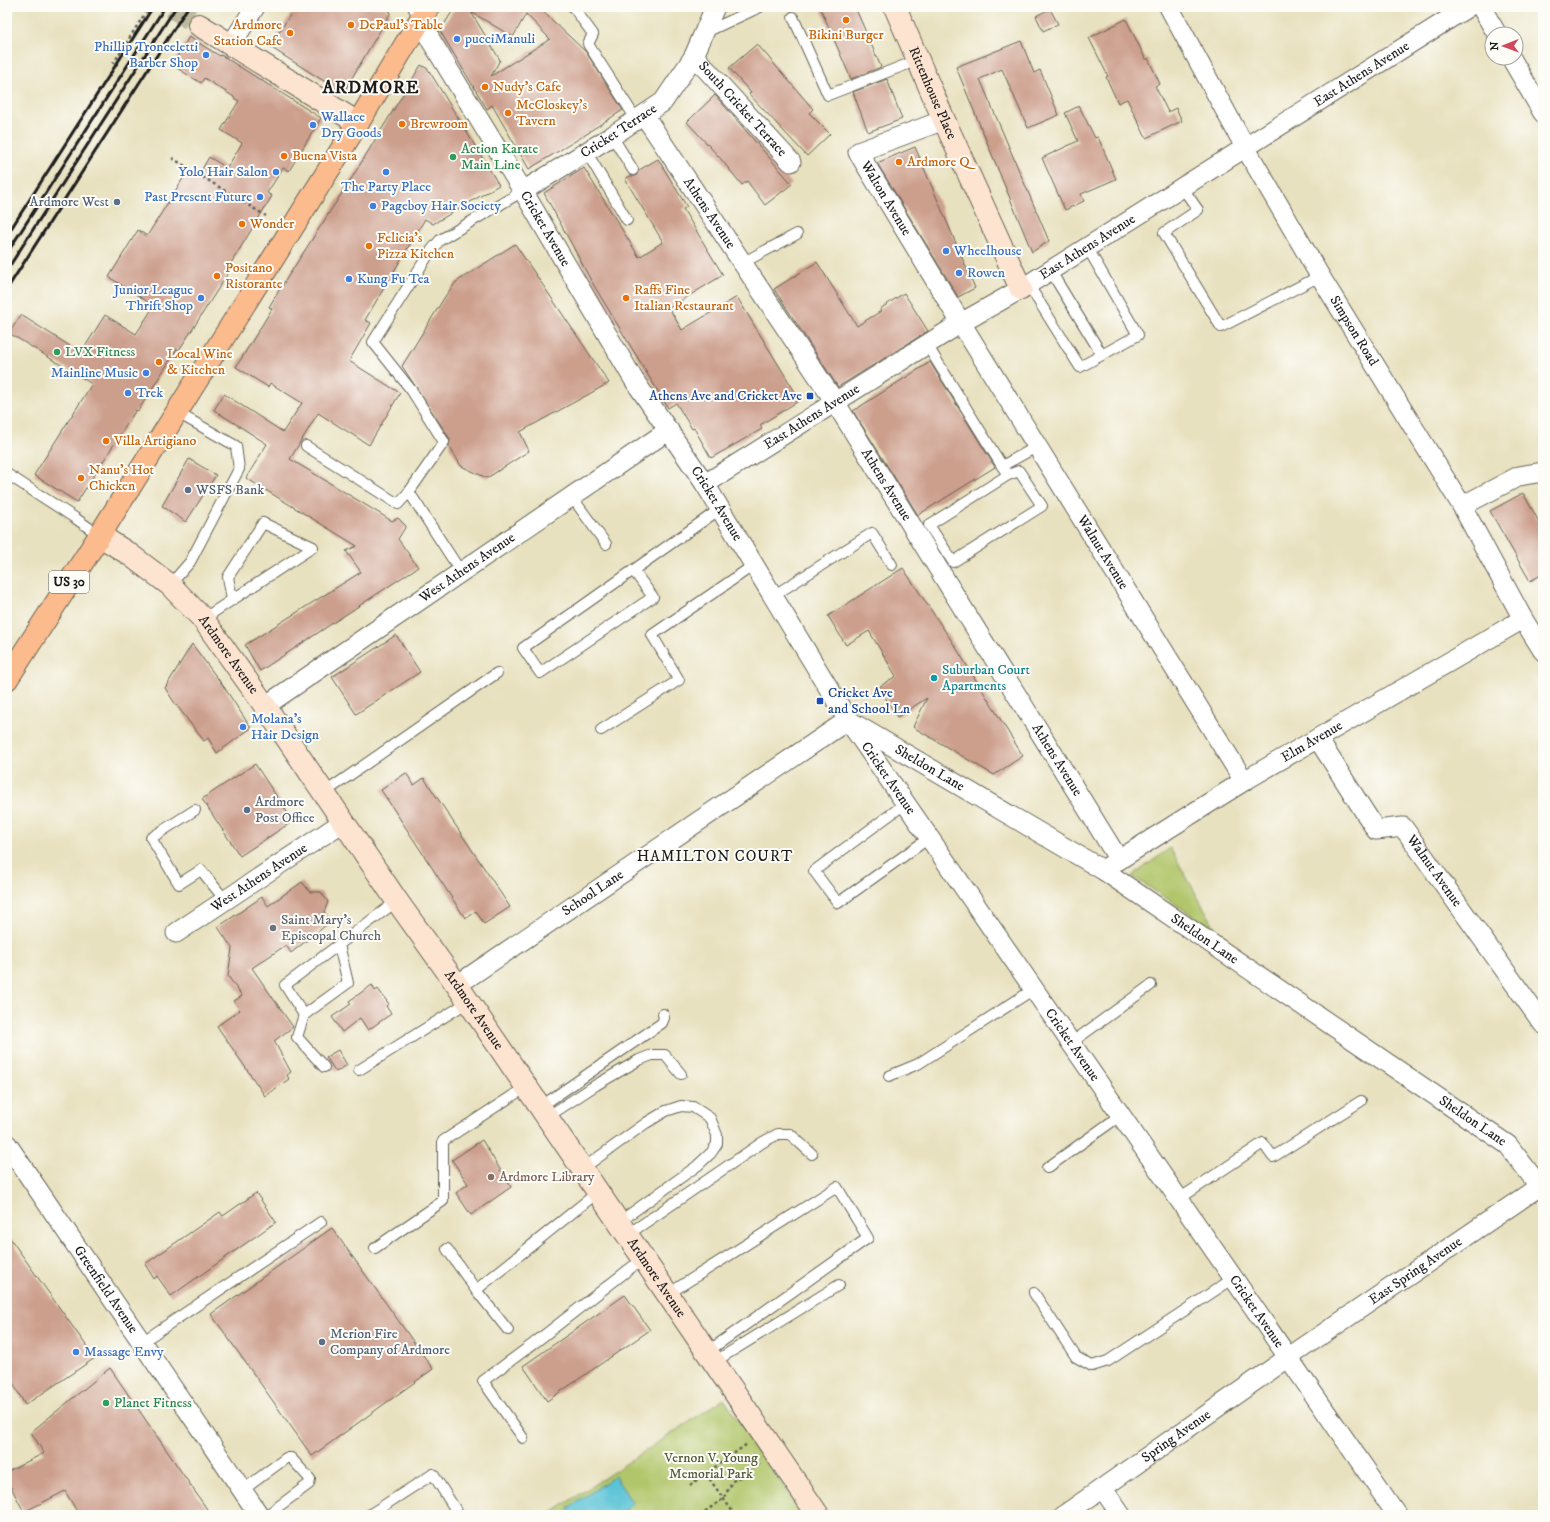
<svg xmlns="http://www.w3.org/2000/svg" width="1550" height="1522" viewBox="0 0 1550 1522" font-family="'IM FELL DW Pica',serif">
  <rect width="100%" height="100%" fill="#fdfcf7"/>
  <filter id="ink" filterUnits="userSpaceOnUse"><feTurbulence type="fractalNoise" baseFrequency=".025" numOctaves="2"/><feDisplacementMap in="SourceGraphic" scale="8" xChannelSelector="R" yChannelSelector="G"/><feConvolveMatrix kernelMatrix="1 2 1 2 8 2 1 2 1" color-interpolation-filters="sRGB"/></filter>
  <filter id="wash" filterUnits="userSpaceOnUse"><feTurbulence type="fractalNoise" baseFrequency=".012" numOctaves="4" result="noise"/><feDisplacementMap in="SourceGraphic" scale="16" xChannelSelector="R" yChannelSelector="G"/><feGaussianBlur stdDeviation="0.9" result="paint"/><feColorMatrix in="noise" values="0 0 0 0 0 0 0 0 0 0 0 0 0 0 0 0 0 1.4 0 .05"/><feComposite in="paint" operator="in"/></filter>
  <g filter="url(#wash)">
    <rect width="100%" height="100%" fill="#e8e1bf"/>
    <g fill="#b1c66a" stroke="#667143">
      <path d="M1170 848 1217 931 1132 876Z"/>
      <path d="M724 1399 803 1515H548Z"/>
    </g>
    <path fill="#5ac3d6" stroke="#3b7079" d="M615 1476 633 1504 616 1515H572L568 1508Z"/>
    <g id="blocks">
      <g fill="#cc9e8c" fill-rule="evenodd">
        <path d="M295 7H383L391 12 343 93 270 47Z"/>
        <path d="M455 7H538L586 52 623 110 590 131V132L529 169 492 105 487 109 440 31ZM471 12 513 37 526 14 550 39 491 76 500 60Z"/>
        <path d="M820 7H855L881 67 851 79Z"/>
        <path d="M1050 9 1058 24 1043 31 1036 16Z"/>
        <path d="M1126 19 1146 60 1148 58 1160 84 1155 86 1168 112 1176 108 1182 121 1146 138 1127 99 1118 103 1106 77 1108 76 1089 38Z"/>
        <path d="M189 37 220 56 221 55 321 118 289 171 283 168 267 193 272 196 228 268 230 270 192 330 179 350 177 349 138 411 136 410 77 502 34 475 92 384 9 333 21 315 81 353 105 315 136 334 154 306 109 277 138 230 147 236 187 172 197 178 209 157 227 168 242 143 221 130 239 101 234 98V97L204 78 201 83 172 65Z"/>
        <path d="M1021 41 1034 73 1040 70 1059 115 1028 128 1002 69 980 79 1049 241 1032 252 956 67Z"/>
        <path d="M757 44 813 109 809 113 830 134 807 156 749 94 751 93 729 68Z"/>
        <path d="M421 65 428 69 499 185 433 224 425 219 365 320 371 323 349 361 400 393 369 445 318 413 290 459 392 521 398 518 406 526 398 539 418 567 260 671 245 645 361 572 346 551 357 546 246 478 267 444 214 410 224 394 283 432 302 403 270 383 268 387 236 367 272 309 269 307 278 292 353 176Z"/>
        <path d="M887 79 902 119 868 132 853 92Z"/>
        <path d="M715 95 792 184 765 205 747 181 742 185 720 158 687 122Z"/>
        <path d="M1079 106 1095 138 1098 137 1116 179 1081 194 1084 201 1065 210 1042 158 1078 141 1065 113Z"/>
        <path d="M915 147 975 288 958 297 877 163Z"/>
        <path d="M658 159 687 207 683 209 723 275 669 308 682 330 737 297 800 400 760 425 762 429 711 458 694 428 692 429 676 403 668 408 593 284 544 193 584 168 639 257 663 242 625 179 630 176H636L639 170Z"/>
        <path d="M515 244 609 383 520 432 529 451 487 478 461 466 449 446 450 439 402 366 446 295 456 282Z"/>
        <path d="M817 262 857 326 881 311 880 309 904 293 928 331 838 387 774 289Z"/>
        <path d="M930 362 995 467 918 515 853 411Z"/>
        <path d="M189 459 216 475 186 522 162 506Z"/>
        <path d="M1523 493 1543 529V574L1530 581 1490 511Z"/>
        <path d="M903 568 953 643 1023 756 994 775 913 727 927 698 897 717 879 687 896 676 869 631 846 645 828 616Z"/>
        <path d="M396 635 420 672 356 714 332 677Z"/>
        <path d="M192 644 224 687 251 728 217 753 208 738 204 741 174 702 165 688Z"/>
        <path d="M255 764 293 821 240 856 202 799Z"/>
        <path d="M406 773 414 785 424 778 510 907 484 924 476 911 465 918 381 790Z"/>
        <path d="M302 882 310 892H321L328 902 324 912 330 922 291 953 286 945 252 968 293 1027 274 1041 291 1072 287 1075 289 1079 265 1096 217 1026 240 1010 234 1001 242 996 228 976 232 948 218 927 262 897 268 906Z"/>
        <path d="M372 985 375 991 378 989 389 1004 386 1006 391 1014 368 1030 360 1018 342 1032 332 1017 351 1004 349 1001Z"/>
        <path d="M338 1050 347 1065 336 1072 326 1057Z"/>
        <path d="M482 1140 511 1187 471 1215 456 1193 468 1184 452 1160Z"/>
        <path d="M256 1193 276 1222 171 1296 157 1276 154 1279 145 1264 220 1212 223 1216Z"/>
        <path d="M332 1228 433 1369 312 1456 211 1314Z"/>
        <path d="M7 1234 95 1358 25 1405 7 1372Z"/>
        <path d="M625 1295 650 1330 547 1401 523 1366Z"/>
        <path d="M110 1368 211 1515H79L65 1491 24 1512 11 1487 7 1489V1472L44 1453 31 1432Z"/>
      </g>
    </g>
  </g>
  <g filter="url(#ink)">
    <use href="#blocks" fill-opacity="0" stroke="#636155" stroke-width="1"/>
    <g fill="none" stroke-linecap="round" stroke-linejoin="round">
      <path stroke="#bfba9e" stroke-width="22" stroke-dasharray="22 11" stroke-linecap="butt" d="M172 7 199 25"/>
      <g stroke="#636155" stroke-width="12">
        <g id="lane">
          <path d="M573 7 593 34 588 44 636 119"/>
          <path d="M793 17 828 95 918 60"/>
          <path d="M706 32 760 7"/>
          <path d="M612 136 633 170"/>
          <path d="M586 151 627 220"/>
          <path d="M1182 187 1198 210 1164 233 1221 327 1320 276"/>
          <path d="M742 263 797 234"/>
          <path d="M1050 270 1102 355"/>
          <path d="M1028 284 1080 367 1138 335 1087 247"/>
          <path d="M927 345 1002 466 1038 446"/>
          <path d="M306 446 398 504 409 492 444 442 412 391 373 342 430 252 440 240 523 191"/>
          <path d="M1002 466 1008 475 929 525 953 562 1042 506 1019 471 1008 475"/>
          <path d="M7 474 75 518 99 535"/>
          <path d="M409 492 461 572"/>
          <path d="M572 497 606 544"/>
          <path d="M633 570 653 597 540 673 523 648 720 509"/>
          <path d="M170 585 190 562 239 469 236 446 176 412"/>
          <path d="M773 596 872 533 892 565"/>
          <path d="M203 619 313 547 263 523 228 577 232 599"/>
          <path d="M601 730 679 680 652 635 754 565"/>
          <path d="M324 793 497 673"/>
          <path d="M906 803 814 871 838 903 929 838"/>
          <path d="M195 810 151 838 179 884 201 870 225 900"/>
          <path d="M339 945 348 983 304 1015 285 985 397 901"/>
          <path d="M304 1015 297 1037 324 1067"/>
          <path d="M1071 1043 1151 985"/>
          <path d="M359 1070 468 1002"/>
          <path d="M889 1076 918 1064 1034 989"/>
          <path d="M540 1107 662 1023 664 1018 663 1014"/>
          <path d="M547 1117 596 1085 639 1060 652 1055H665L681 1074"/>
          <path d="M1047 1168 1121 1115"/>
          <path d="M582 1169 646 1123 666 1111 681 1106 693 1107 710 1118 717 1135V1144L711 1153 697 1166 619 1222"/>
          <path d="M1179 1199 1263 1143 1273 1157 1361 1101"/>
          <path d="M627 1235 763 1142 778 1134H790L812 1154"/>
          <path d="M375 1248 443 1201V1141L526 1087"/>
          <path d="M447 1249 476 1290 598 1192"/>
          <path d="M476 1290 508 1330"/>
          <path d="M1034 1293 1076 1357 1092 1366 1108 1361 1234 1278"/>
          <path d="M668 1294 837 1187 868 1238 707 1352"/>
          <path d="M142 1342 321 1222"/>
          <path d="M714 1362 839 1285"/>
          <path d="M523 1438 483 1381 533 1344 632 1267 645 1260"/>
          <path d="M243 1490 286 1458H291L310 1479 309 1484 267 1515"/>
          <path d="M369 1515 433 1474 457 1512 451 1515"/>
        </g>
      </g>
      <g stroke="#636155" stroke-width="21">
        <g id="street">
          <path id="s1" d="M418 7 424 14 430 39 523 191 634 380 705 484 848 720 1397 1515"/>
          <path id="s2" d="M1169 7 1245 147 1320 276 1462 506 1523 619 1543 651"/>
          <path d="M1481 7 1497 34"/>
          <path d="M231 45 255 7"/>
          <path id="s3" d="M694 56 791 162"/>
          <path d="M1511 58 1543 113"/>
          <path id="s4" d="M644 115 835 402 1119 860"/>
          <path id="s5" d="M944 120 858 152 961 323 1244 781"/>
          <path id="s6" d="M523 191 612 136 663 102 694 56 715 7"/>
          <path id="s7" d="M705 484 961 323 1021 289 1468 7"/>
          <path d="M1462 506 1519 476 1543 472"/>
          <path id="s8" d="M265 706 669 430"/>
          <path id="s9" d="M1318 739 1376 830 1403 827 1543 1024"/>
          <path id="s10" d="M1109 866 1244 781 1523 619"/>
          <path id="s11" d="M176 933 343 822"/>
          <path id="s12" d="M457 985 848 720 1103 870 1508 1145 1543 1191"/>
          <path id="s13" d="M7 1144 259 1515"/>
          <path d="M1103 1489 1121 1515"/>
          <path id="s14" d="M1064 1515 1289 1357 1543 1184"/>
        </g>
      </g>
      <g stroke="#636155" stroke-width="24">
        <g id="secondary">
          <path id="s15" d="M895 7 944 120 1021 289"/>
          <path d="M199 25 358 123"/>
          <path id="s16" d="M99 535 129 554 170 585 203 619 265 706 397 901 457 985 818 1515"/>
        </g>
      </g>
      <g stroke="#636155" stroke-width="24">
        <path id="highway" d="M7 679 91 549 358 123 428 7"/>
      </g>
      <g stroke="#636155" stroke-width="2.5" stroke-dasharray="3 3" stroke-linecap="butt">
        <path d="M113 64 149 7"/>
        <path d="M172 158 266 216"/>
        <path d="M706 1474 735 1515"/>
        <path d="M690 1485 747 1444"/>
        <path d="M700 1515 723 1499 733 1481 761 1463"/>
      </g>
      <use href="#lane" stroke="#fff" stroke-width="10"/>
      <use href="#street" stroke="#fff" stroke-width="19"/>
      <use href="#secondary" stroke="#fde4d1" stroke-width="22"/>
      <use href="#highway" stroke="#fbbb8d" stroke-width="22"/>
      <g stroke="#1c1c1c" stroke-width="3">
        <path d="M7 235 153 7"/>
        <path d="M7 253 165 7"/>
        <path d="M7 270 176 7"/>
        <path d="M7 289 188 7"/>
      </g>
    </g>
  </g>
  <g fill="#e8710a" stroke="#fdfcf7" stroke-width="1.5">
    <circle cx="846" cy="20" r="4"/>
    <circle cx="351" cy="25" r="4"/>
    <circle cx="290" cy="33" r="4"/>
    <circle cx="485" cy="87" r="4"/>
    <circle cx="508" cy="113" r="4"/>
    <circle cx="402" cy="124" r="4"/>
    <circle cx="284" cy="156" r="4"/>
    <circle cx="899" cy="162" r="4"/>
    <circle cx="242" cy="224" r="4"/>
    <circle cx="369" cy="246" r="4"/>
    <circle cx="217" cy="276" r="4"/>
    <circle cx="626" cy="298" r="4"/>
    <circle cx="159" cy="362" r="4"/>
    <circle cx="106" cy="441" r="4"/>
    <circle cx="81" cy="478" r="4"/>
  </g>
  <g fill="#3f7fe0" stroke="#fdfcf7" stroke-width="1.5">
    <circle cx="457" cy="39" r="4"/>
    <circle cx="206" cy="55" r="4"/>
    <circle cx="313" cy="125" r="4"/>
    <circle cx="276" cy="172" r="4"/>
    <circle cx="386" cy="172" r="4"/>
    <circle cx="260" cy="197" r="4"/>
    <circle cx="373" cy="206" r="4"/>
    <circle cx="946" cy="251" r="4"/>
    <circle cx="959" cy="273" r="4"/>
    <circle cx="349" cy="279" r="4"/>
    <circle cx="201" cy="298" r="4"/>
    <circle cx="146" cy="373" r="4"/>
    <circle cx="128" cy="393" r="4"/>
    <circle cx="243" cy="727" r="4"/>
    <circle cx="76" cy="1352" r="4"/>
  </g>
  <g fill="#2e9e5b" stroke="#fdfcf7" stroke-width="1.5">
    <circle cx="453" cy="157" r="4"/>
    <circle cx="57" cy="352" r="4"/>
    <circle cx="106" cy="1403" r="4"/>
  </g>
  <g fill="#5c6f8a" stroke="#fdfcf7" stroke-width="1.5">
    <circle cx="117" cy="202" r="4"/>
    <circle cx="188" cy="490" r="4"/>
    <circle cx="247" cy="810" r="4"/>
    <circle cx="322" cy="1342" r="4"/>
  </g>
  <g fill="#1a4fb4" stroke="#fdfcf7" stroke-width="1.5">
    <rect x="806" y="392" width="8" height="8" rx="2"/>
    <rect x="816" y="697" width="8" height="8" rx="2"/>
  </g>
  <circle fill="#0f9aa8" stroke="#fdfcf7" stroke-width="1.5" cx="934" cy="678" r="4"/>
  <circle fill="#6b7280" stroke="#fdfcf7" stroke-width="1.5" cx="273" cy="928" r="4"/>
  <circle fill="#8d6e63" stroke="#fdfcf7" stroke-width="1.5" cx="491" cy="1177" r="4"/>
  <g text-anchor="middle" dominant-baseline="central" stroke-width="4" stroke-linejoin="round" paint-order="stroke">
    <rect fill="#fdfcf7" stroke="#605f5e" stroke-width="1" x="49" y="571" width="40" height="22" rx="3"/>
    <g font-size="13" font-weight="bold" fill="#1c1c1c">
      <text x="69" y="582">US 30</text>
    </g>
    <g font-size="14" fill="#c56008" stroke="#fdfcf7" text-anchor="start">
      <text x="282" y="25" text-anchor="end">Ardmore<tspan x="282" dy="16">Station Cafe</tspan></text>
      <text x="359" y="25">DePaul's Table</text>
      <text x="846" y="35" text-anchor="middle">Bikini Burger</text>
      <text x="493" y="87">Nudy's Cafe</text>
      <text x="516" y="105">McCloskey's<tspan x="516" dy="16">Tavern</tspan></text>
      <text x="410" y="124">Brewroom</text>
      <text x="292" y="156">Buena Vista</text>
      <text x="907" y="162">Ardmore Q</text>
      <text x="250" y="224">Wonder</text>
      <text x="377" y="238">Felicia's<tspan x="377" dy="16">Pizza Kitchen</tspan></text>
      <text x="225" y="268">Positano<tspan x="225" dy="16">Ristorante</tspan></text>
      <text x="634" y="290">Raffs Fine<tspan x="634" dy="16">Italian Restaurant</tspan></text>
      <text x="167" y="354">Local Wine<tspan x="167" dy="16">&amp; Kitchen</tspan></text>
      <text x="114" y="441">Villa Artigiano</text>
      <text x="89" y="470">Nanu's Hot<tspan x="89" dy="16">Chicken</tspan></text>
    </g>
    <g font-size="14" fill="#366cbe" stroke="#fdfcf7" text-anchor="start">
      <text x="465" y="39">pucciManuli</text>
      <text x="198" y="47" text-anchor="end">Phillip Tronceletti<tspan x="198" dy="16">Barber Shop</tspan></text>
      <text x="321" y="117">Wallace<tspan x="321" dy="16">Dry Goods</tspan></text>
      <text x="268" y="172" text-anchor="end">Yolo Hair Salon</text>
      <text x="386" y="187" text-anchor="middle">The Party Place</text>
      <text x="252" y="197" text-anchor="end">Past Present Future</text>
      <text x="381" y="206">Pageboy Hair Society</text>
      <text x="954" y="251">Wheelhouse</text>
      <text x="967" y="273">Rowen</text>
      <text x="357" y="279">Kung Fu Tea</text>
      <text x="193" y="290" text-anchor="end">Junior League<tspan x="193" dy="16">Thrift Shop</tspan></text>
      <text x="138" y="373" text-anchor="end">Mainline Music</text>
      <text x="136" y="393">Trek</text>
      <text x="251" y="719">Molana's<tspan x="251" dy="16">Hair Design</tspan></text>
      <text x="84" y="1352">Massage Envy</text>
    </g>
    <g font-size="14" fill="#1c1c1c" stroke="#fdfcf7">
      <text stroke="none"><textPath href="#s7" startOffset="774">East Athens Avenue</textPath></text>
      <text stroke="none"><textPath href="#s15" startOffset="94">Rittenhouse Place</textPath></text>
      <text stroke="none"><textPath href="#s3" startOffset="72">South Cricket Terrace</textPath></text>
      <text stroke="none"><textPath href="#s6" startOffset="113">Cricket Terrace</textPath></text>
      <text stroke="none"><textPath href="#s5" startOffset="146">Walton Avenue</textPath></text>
      <text stroke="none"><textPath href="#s4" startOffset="118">Athens Avenue</textPath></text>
      <text stroke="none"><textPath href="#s1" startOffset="257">Cricket Avenue</textPath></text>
      <text stroke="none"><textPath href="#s7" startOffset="450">East Athens Avenue</textPath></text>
      <text stroke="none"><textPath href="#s2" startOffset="373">Simpson Road</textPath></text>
      <text stroke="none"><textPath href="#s7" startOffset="126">East Athens Avenue</textPath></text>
      <text stroke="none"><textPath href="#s4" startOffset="442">Athens Avenue</textPath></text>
      <text stroke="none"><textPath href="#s1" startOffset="581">Cricket Avenue</textPath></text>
      <text stroke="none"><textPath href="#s5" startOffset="561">Walnut Avenue</textPath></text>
      <text stroke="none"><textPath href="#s8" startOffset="245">West Athens Avenue</textPath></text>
      <text stroke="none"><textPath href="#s16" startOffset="178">Ardmore Avenue</textPath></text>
      <text stroke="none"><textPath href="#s10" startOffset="238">Elm Avenue</textPath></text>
      <text stroke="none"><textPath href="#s4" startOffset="766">Athens Avenue</textPath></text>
      <text stroke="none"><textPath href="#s12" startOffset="567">Sheldon Lane</textPath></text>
      <text stroke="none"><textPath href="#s1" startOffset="905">Cricket Avenue</textPath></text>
      <text stroke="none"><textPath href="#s9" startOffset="189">Walnut Avenue</textPath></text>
      <text stroke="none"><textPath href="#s11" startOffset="100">West Athens Avenue</textPath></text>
      <text stroke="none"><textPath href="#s12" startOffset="164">School Lane</textPath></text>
      <text stroke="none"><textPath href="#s12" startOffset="891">Sheldon Lane</textPath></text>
      <text stroke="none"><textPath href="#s16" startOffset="610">Ardmore Avenue</textPath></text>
      <text stroke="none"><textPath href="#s1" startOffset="1229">Cricket Avenue</textPath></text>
      <text stroke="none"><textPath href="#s12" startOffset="1215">Sheldon Lane</textPath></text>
      <text stroke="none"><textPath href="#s14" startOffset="428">East Spring Avenue</textPath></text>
      <text stroke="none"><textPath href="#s16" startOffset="934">Ardmore Avenue</textPath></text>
      <text stroke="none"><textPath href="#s13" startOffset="176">Greenfield Avenue</textPath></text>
      <text stroke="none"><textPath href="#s1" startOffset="1553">Cricket Avenue</textPath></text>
      <text stroke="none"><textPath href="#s14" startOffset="137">Spring Avenue</textPath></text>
    </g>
    <g font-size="14" fill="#27864d" stroke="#fdfcf7" text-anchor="start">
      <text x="461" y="149">Action Karate<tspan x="461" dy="16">Main Line</tspan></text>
      <text x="65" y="352">LVX Fitness</text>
      <text x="114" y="1403">Planet Fitness</text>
    </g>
    <g font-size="14" fill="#4e5e75" stroke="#fdfcf7" text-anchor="start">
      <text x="109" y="202" text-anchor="end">Ardmore West</text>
      <text x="196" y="490">WSFS Bank</text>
      <text x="255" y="802">Ardmore<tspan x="255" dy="16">Post Office</tspan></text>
      <text x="330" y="1334">Merion Fire<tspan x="330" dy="16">Company of Ardmore</tspan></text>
    </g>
    <g font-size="14" fill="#164399" stroke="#fdfcf7" text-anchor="end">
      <text x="802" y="396">Athens Ave and Cricket Ave</text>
      <text x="828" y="693" text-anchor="start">Cricket Ave<tspan x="828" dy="16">and School Ln</tspan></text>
    </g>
    <g font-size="14" fill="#0d838f" stroke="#fdfcf7" text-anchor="start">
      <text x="942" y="670">Suburban Court<tspan x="942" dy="16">Apartments</tspan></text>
    </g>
    <g font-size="14" fill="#5b616d" stroke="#fdfcf7" text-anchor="start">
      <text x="281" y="920">Saint Mary's<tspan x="281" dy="16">Episcopal Church</tspan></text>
    </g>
    <g font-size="14" fill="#785e54" stroke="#fdfcf7" text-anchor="start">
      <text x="499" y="1177">Ardmore Library</text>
    </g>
    <g font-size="14" fill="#505837" stroke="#fdfcf7">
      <text x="711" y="1458">Vernon V. Young<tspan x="711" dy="16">Memorial Park</tspan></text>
    </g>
    <g font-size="15" letter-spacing="1" fill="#1c1c1c" stroke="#fdfcf7">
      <text x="715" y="856">HAMILTON COURT</text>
    </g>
    <g font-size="18" font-weight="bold" letter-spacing="1" fill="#1c1c1c" stroke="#fdfcf7">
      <text x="371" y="88">ARDMORE</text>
    </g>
  </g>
  <rect width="1550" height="1522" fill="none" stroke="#fdfcf7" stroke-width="24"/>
  <g transform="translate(1504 46) rotate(269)"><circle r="19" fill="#fdfcf7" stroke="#a3a29f"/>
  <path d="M0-3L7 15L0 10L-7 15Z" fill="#d1495b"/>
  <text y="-6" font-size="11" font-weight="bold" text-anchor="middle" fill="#1c1c1c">N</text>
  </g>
</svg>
